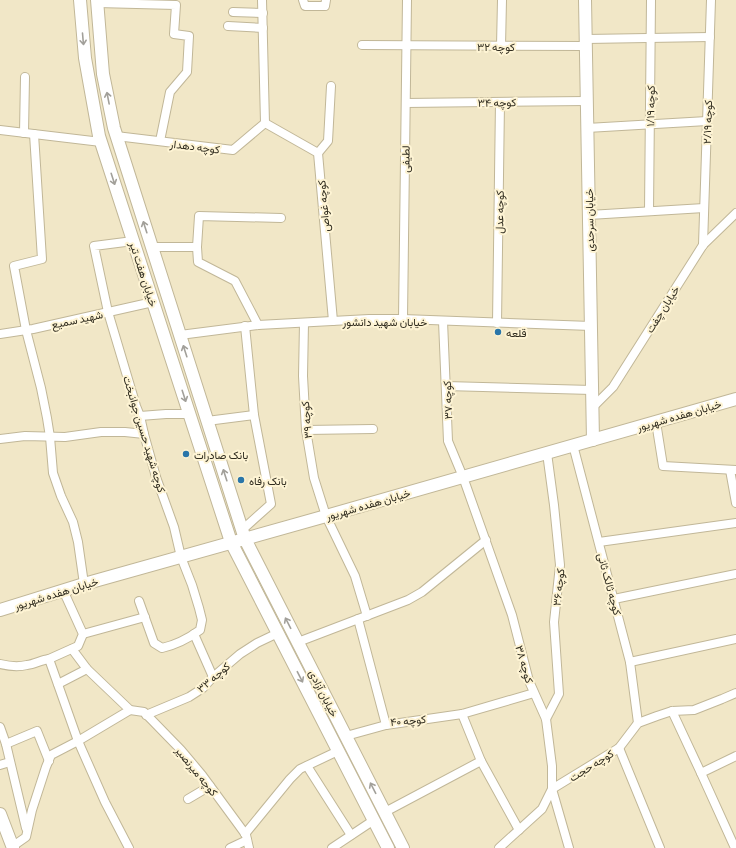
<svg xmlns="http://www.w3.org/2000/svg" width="736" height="848" viewBox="0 0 736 848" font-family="Commissioner,Vazirmatn,sans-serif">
  <rect width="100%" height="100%" fill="#f1e7c7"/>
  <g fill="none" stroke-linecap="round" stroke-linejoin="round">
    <g stroke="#c1b798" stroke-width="10">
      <g id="street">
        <path d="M262 0 265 123"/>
        <path d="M303 0 305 6H325L326 0"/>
        <path d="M97 3 176 5 174 34 189 36 187 72 170 92 160 141"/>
        <path d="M233 12 263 13"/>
        <path d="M228 26 263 28"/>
        <path d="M586 39 710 37"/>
        <path d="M362 45 586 46"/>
        <path d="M501 46 502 0"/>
        <path d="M406 103 587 101"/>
        <path d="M265 123 318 153 333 321"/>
        <path d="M587 128 707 121"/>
        <path d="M0 130 101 142"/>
        <path d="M24 133 25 77"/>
        <path d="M34 134 42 259 14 266 26 330 41 388 47 418 50 437 53 473 61 496 73 522 78 542 84 584"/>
        <path d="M116 136 233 150 265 123"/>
        <path d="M318 153 328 141 331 86"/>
        <path d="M649 211 651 0"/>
        <path d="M589 215 704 208"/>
        <path d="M133 241 94 246 108 312 136 406 140 416 144 434 156 477 174 527 181 557 192 585 199 608 202 620 200 630C189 638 175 645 162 648L154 643 139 601"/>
        <path d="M703 245 711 0"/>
        <path d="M151 247H197"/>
        <path d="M403 319 407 0"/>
        <path d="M443 321 448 441 463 477 512 615 529 681 546 719 552 766V789L569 848"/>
        <path d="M304 323 303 376 306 430 314 478 326 516 355 576 367 616"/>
        <path d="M497 323 500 102"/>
        <path d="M258 325 235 281 198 262 197 247 199 216 281 218"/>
        <path d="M0 334 33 329 153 302"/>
        <path d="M180 335 258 325 369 319H403L591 326"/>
        <path d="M446 386 592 390"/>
        <path d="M592 408 613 387 703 245 736 213"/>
        <path d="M140 416 166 414H189"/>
        <path d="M207 421 254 415"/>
        <path d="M656 422 663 466 736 470"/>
        <path d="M306 430 373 429"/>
        <path d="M0 439 25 436 65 437 101 432H125L144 434"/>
        <path d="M573 445 630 662 638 723"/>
        <path d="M730 470 736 503"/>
        <path d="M242 530 271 504 254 415 245 326"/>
        <path d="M599 542 736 523"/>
        <path d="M614 599 736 574"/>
        <path d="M358 619 386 725 462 714 534 693"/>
        <path d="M83 634 145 617"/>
        <path d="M194 634 213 677"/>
        <path d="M298 642 408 600 422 592 486 540"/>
        <path d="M49 659 78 646 83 634 63 590"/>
        <path d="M630 662 736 639"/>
        <path d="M0 664C8 666 19 667 27 665 35 664 41 660 49 659L78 741 105 802 129 848"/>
        <path d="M58 684 87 669"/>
        <path d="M130 710 144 712 181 750 202 775 238 824 246 835 249 848"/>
        <path d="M672 711 701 773 735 848"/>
        <path d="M462 714 481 761 519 830"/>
        <path d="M146 715 189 697 203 688 213 677 240 654 257 643 278 633"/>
        <path d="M546 719 559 694 554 622 560 565 554 505 547 453"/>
        <path d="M0 727 6 744 26 828"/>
        <path d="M346 736 386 725"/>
        <path d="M6 744 37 731 49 761"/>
        <path d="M619 748 660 848"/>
        <path d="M0 765 10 762"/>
        <path d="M307 766 351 835"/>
        <path d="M701 773 736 756"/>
        <path d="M188 799 210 786"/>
        <path d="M385 812 481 761"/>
        <path d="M245 834 290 779 300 769 338 751"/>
        <path d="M13 846 26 837 32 810 46 767 51 755 78 741 130 710 87 669 72 649"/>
        <path d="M230 848 247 840"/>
        <path d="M332 848 374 820"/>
        <path d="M499 848 542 809 552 789 619 748 638 723 657 716 672 711 694 710 722 699 736 693"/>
      </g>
    </g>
    <g stroke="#c1b798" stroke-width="14">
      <g id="secondary">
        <path d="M80 0 85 58 99 136 231 542 388 848"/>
        <path d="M97 0 103 74 114 128 245 539 403 848"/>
        <path d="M585 0 593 440"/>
        <path d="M0 610 84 584 326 516 736 399"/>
        <path d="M0 814 13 848"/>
      </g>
    </g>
    <use href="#street" stroke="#fff" stroke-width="8"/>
    <use href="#secondary" stroke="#fff" stroke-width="12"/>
  </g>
  <defs><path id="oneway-shaft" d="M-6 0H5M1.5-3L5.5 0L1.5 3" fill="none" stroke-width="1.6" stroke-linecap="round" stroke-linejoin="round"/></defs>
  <g stroke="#a2a09a">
    <use href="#oneway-shaft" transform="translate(83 39) rotate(85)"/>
    <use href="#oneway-shaft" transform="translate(108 98) rotate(-101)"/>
    <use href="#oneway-shaft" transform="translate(113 179) rotate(72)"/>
    <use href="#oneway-shaft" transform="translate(145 227) rotate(-108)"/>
    <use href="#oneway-shaft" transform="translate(185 351) rotate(-108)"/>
    <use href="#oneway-shaft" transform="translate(184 396) rotate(72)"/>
    <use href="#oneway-shaft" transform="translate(225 475) rotate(-108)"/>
    <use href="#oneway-shaft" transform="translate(288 623) rotate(-117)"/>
    <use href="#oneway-shaft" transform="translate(300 677) rotate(63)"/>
    <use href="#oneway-shaft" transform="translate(373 788) rotate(-117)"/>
  </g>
  <g fill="#2a76a9" stroke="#fef4d4" stroke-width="1.5">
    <circle cx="498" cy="332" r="4"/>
    <circle cx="186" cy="454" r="4"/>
    <circle cx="241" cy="480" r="4"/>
  </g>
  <g text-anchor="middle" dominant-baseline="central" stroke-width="4" stroke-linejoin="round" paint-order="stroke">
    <g font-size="11" fill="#302c1f" stroke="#fef4d4">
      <text x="496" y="46">کوچه ۳۲</text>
      <text transform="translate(497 102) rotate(-1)">کوچه ۳۴</text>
      <text transform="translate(650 106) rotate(-89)">کوچه ۱/۱۹</text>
      <text transform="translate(707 122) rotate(-88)">کوچه ۲/۱۹</text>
      <text transform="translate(195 146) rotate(7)">کوچه دهدار</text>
      <text transform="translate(405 159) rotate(-89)">لطیفی</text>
      <text transform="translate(323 206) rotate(-95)">کوچه غواص</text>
      <text transform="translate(499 212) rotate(-89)">کوچه عدل</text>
      <text transform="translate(589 220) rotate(-91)">خیابان سرحدی</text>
      <text transform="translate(144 274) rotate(72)">خیابان هفت تیر</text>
      <text transform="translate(662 309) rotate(-58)">خیابان چفت</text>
      <text transform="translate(77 319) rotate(-12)">شهید سمیع</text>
      <text x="385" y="321">خیابان شهید دانشور</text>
      <text transform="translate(447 400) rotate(-92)">کوچه ۳۷</text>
      <text transform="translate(679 415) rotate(-16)">خیابان هفده شهریور</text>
      <text transform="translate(306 420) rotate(-95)">کوچه ۳۹</text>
      <text transform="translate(145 434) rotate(73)">کوچه شهید حسین جوانبخت</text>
      <text transform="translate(368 504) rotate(-16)">خیابان هفده شهریور</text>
      <text transform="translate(610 584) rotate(75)">کوچه ثالک ثانی</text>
      <text transform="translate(558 587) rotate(-84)">کوچه ۳۶</text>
      <text transform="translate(56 593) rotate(-17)">خیابان هفده شهریور</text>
      <text transform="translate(525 664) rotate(74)">کوچه ۳۸</text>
      <text transform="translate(213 677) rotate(-41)">کوچه ۳۳</text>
      <text transform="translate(324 693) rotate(63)">خیابان آزادی</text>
      <text transform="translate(408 720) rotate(-5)">کوچه ۴۰</text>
      <text transform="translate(591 765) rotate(-32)">کوچه حجت</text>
      <text transform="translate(197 771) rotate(51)">کوچه میرنصیر</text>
    </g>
    <g font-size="11" fill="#302c1f" stroke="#fef4d4" text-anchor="start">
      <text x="506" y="332">قلعه</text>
      <text x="194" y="454">بانک صادرات</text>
      <text x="249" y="480">بانک رفاه</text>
    </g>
  </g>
</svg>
